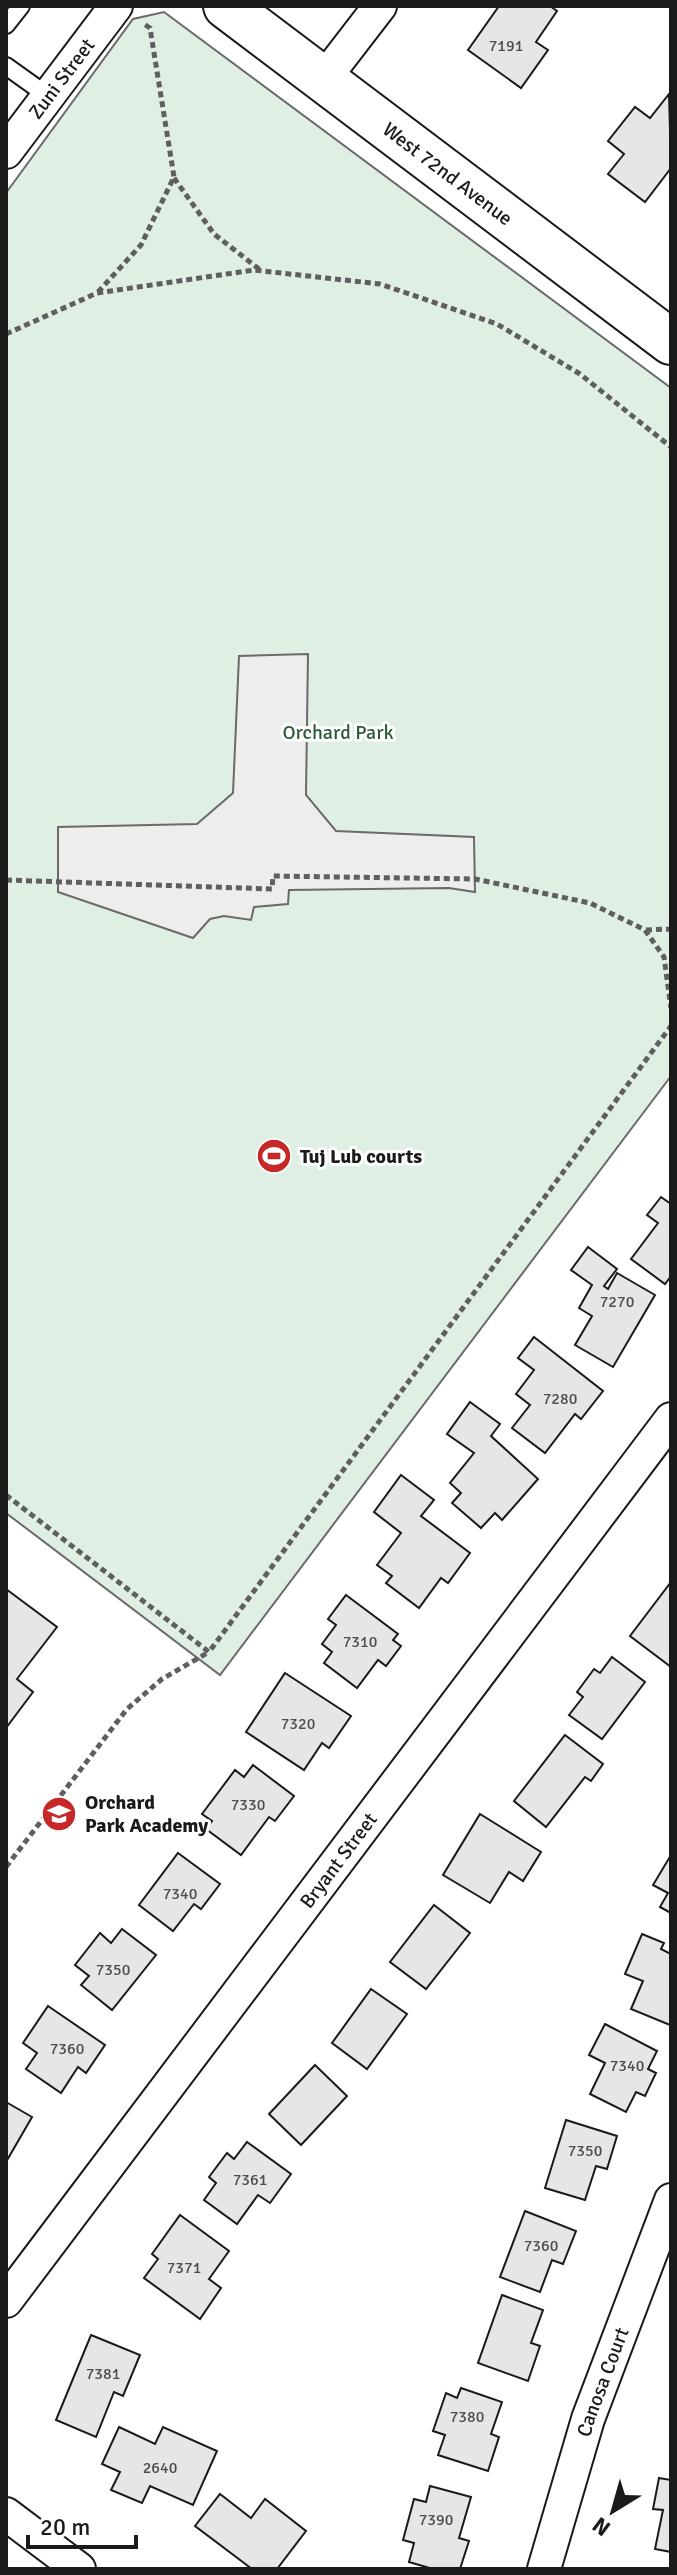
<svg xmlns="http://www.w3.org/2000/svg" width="677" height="2575" viewBox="0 0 677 2575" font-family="Signika,sans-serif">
  <rect width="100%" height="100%" fill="#fff"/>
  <path fill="#e0efe3" stroke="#6a6a6a" stroke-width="2" d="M164 12 671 388V1076L220 1675 6 1513V193L133 19Z"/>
  <path fill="#ededed" stroke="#6a6a6a" stroke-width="2" d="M308 654 306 795 336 831 474 837 475 892 449 888 289 890 288 904 254 907 251 920 224 916 210 919 193 938 58 892V827L197 824 233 793 239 656Z"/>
  <g fill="#e6e6e6" stroke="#1a1a1a" stroke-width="2">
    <path d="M499 6H550L557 11 536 42 548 50 521 88 468 50Z"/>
    <path d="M669 94 671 168 645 202 608 174 624 154 608 141 635 107 650 118Z"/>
    <path d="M661 1197 671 1204V1276L665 1284 631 1259 658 1223 647 1215Z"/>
    <path d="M588 1247 617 1269 604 1286 608 1289 617 1273 655 1295 613 1367 575 1345 592 1316 579 1308 592 1285 571 1270Z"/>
    <path d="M534 1337 603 1391 581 1419 575 1414 545 1453 512 1428 530 1405 516 1394 534 1370 518 1358Z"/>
    <path d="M470 1402 500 1424 491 1436 538 1479 502 1520 495 1513 481 1528 452 1503 461 1493 450 1483 474 1453 447 1434Z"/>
    <path d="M401 1475 434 1500 421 1516 470 1553 448 1583 441 1578 419 1608 386 1583 392 1576 377 1565 401 1533 374 1512Z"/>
    <path d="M671 1582V1667L630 1636Z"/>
    <path d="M6 1589 57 1627 17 1679 33 1692 6 1728Z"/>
    <path d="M346 1595 398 1634 393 1640 401 1646 386 1666 378 1660 357 1688 324 1663 332 1652 322 1644 336 1625 328 1619Z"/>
    <path d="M612 1657 645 1682 602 1739 569 1715 583 1697 577 1692 594 1669 600 1673Z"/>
    <path d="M285 1673 351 1716 329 1748 322 1743 304 1770 246 1732Z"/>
    <path d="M565 1735 603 1764 591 1781 585 1777 546 1827 514 1801Z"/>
    <path d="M253 1765 294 1796 275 1821 269 1817 241 1855 206 1829 212 1821 202 1814 235 1770 244 1777Z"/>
    <path d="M480 1814 541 1852 523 1881 509 1872 490 1903 443 1875Z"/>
    <path d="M178 1853 220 1884 201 1909 194 1904 173 1931 139 1905Z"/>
    <path d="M671 1855V1913L660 1907 668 1893 653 1885Z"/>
    <path d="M434 1905 470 1933 426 1989 390 1962Z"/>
    <path d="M122 1929 156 1955 112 2010 81 1985 89 1976 75 1965 100 1933 111 1943Z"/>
    <path d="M642 1934 664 1943 661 1949 671 1954 670 2025 631 2009 643 1981 625 1974Z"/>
    <path d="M371 1989 407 2014 367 2069 332 2043Z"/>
    <path d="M48 2006 105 2045 86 2073 78 2067 61 2093 26 2069 37 2053 23 2043Z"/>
    <path d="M605 2024 657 2051 648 2069 656 2073 645 2096 636 2092 626 2112 590 2094 605 2063 589 2055Z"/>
    <path d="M315 2065 347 2096 301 2145 269 2114Z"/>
    <path d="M6 2102 32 2117 6 2162Z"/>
    <path d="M566 2120 617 2136 607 2169 596 2166 585 2200 545 2188Z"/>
    <path d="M247 2142 291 2174 270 2203 258 2195 237 2224 204 2200 216 2183 209 2177 227 2153 234 2159Z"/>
    <path d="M525 2211 576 2231 563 2264 552 2260 540 2292 500 2277Z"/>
    <path d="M180 2215 229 2251 209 2279 221 2288 200 2319 144 2278 158 2259 152 2254Z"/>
    <path d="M502 2295 543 2310 531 2343 540 2346 528 2381 478 2363Z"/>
    <path d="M91 2335 140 2355 123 2396 114 2392 96 2437 56 2420Z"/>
    <path d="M461 2388 502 2402 491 2434 499 2437 488 2471 438 2455 445 2435 433 2431 446 2393 457 2398Z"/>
    <path d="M119 2427 155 2444 163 2427 217 2451 193 2505 150 2486 142 2503 111 2490 120 2472 102 2464Z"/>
    <path d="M659 2478 671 2480V2552L655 2549 663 2510 653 2509Z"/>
    <path d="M430 2486 471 2497 459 2538 469 2541 460 2569H433L409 2562 414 2543 403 2540 414 2499 426 2502Z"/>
    <path d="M220 2494 251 2518 265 2499 306 2531 277 2569H252L195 2526Z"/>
  </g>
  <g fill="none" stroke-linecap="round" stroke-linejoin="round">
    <g stroke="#1a1a1a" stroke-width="20">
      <g id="service">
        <path d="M6 25 21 6"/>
        <path d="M6 66 48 96"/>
      </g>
    </g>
    <g stroke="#1a1a1a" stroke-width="36">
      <g id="minor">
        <path d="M323 80 380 6"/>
        <path id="s1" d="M6 152 116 6"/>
        <path id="s2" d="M6 2301 671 1419"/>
        <path d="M6 2514 79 2569"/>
        <path id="s3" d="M544 2569 588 2419 671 2200"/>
      </g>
    </g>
    <g stroke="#1a1a1a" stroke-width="48">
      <g id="secondary">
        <path id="s4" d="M226 6 671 342"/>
      </g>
    </g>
    <g stroke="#5f5f5f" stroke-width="5" stroke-dasharray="6 4" stroke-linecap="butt">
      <path d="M174 178 214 234 259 269"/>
      <path d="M98 292 141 245 174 177 150 28 144 24"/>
      <path d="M6 334 97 293 254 270 380 284 497 324 580 374 671 447"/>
      <path d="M6 880 272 889 273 876 475 879 590 903 645 930 664 957 671 1008"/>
      <path d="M646 930 671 929"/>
      <path d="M6 1495 209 1652 671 1026"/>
      <path d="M6 1867 127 1709 162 1679 209 1652"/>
    </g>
    <use href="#service" stroke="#fff" stroke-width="16"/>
    <use href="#minor" stroke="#fff" stroke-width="32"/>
    <use href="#secondary" stroke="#fff" stroke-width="44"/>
  </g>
  <defs>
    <g id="stadium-disc" transform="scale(1.8)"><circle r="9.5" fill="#c62828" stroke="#fff"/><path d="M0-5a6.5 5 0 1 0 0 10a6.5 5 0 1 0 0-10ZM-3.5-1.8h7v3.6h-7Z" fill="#fff"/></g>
    <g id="school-disc" transform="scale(1.8)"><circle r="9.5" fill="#c62828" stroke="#fff"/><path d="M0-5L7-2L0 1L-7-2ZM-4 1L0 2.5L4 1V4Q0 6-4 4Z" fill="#fff"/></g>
  </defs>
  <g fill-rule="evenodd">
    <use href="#stadium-disc" x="274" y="1156"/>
    <use href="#school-disc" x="59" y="1814"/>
  </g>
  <g text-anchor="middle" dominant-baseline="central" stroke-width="6" stroke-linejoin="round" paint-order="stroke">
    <g font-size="16" fill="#4d4d4d">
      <text x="506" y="46">7191</text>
      <text x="617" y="1302">7270</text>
      <text x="560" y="1399">7280</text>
      <text x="360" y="1642">7310</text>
      <text x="298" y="1724">7320</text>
      <text x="248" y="1805">7330</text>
      <text x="180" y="1894">7340</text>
      <text x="113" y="1970">7350</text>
      <text x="67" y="2049">7360</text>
      <text x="627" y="2066">7340</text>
      <text x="585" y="2151">7350</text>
      <text x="250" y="2180">7361</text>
      <text x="541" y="2246">7360</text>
      <text x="184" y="2268">7371</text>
      <text x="103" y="2374">7381</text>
      <text x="467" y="2417">7380</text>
      <text x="160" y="2468">2640</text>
      <text x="436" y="2520">7390</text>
    </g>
    <g font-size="20" fill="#1a1a1a" stroke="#fff">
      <text stroke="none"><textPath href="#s1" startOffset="92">Zuni Street</textPath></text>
      <text stroke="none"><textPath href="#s4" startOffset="278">West 72nd Avenue</textPath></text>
      <text stroke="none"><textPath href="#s2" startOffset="552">Bryant Street</textPath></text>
      <text stroke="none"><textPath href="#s3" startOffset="196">Canosa Court</textPath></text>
    </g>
    <g font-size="20" fill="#2b5a34" stroke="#fff">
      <text x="338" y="732">Orchard Park</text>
    </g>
    <g font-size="20" font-weight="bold" fill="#1a1a1a" stroke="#fff" text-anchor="start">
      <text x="300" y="1156">Tuj Lub courts</text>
      <text x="85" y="1802">Orchard<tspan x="85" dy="23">Park Academy</tspan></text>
    </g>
  </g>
  <rect width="677" height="2575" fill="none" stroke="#1a1a1a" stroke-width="16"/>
  <g transform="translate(613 2511) rotate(217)" stroke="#ffffff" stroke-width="6" paint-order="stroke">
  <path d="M0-6L14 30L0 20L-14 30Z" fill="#1a1a1a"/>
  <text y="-12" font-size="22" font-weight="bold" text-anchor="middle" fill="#1a1a1a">N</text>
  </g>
  <path d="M28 2535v12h108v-12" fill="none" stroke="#1a1a1a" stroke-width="4"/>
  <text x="40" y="2535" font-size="24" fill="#1a1a1a" stroke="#ffffff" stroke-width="6" paint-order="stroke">20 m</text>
</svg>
